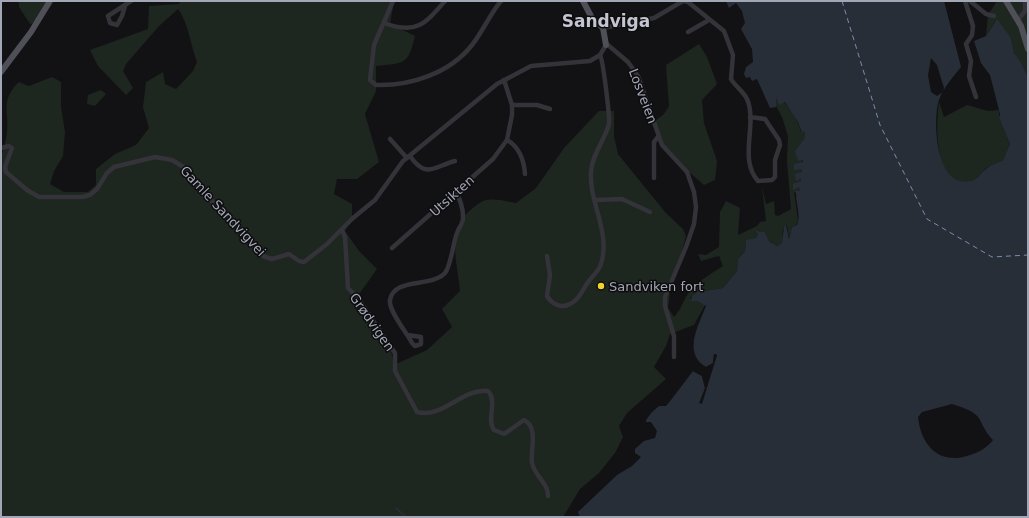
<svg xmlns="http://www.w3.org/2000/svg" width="1029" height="518" viewBox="0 0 1029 518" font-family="'DejaVu Sans',sans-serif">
  <rect width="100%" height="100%" fill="#121214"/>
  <g fill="#1e2620">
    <path d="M19 1H51L37 22 30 24 19 7Z"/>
    <path d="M180 1H394L390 24 415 36C408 65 405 63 376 66V91L365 114 379 162 357 179H337L334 194 352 204V217L345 231 359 251 377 269 357 297 391 351 394 365 427 350 452 327 442 309 460 291C458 264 449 248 463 223L461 219C485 197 483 197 516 203L536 188 564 148 599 111H614V136L618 154 665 212 683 229 686 236 680 260 671 283 668 308 674 317C682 309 684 297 691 290 700 280 712 273 723 266L719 256 701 261 698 254 706 255 719 247 720 212 726 201 740 208 738 235 757 226 760 222 766 221 762 187 766 204 774 201 775 215 778 216 791 209 787 161 788 136 782 117 776 106 775 98 777 97C789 104 797 118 801 132L803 131 806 138 798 148 803 162 794 165 801 169 802 173 799 179 801 178V181L793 185V188L799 187 800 191H794L798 221 796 225 792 227 789 238 787 225C780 229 784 236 782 243L777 246 768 240 764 231 760 232 756 229 758 235 756 238 746 241 745 251 738 259 737 271 723 288 705 291 702 288 690 298 705 305 694 325 670 334 666 346 654 367 666 379 627 413 619 426 623 437 615 453 599 473 580 489 563 517H1V157C3 150 6 141 7 133 9 111 0 100 19 82L29 86 52 77 61 82V107L65 132 63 156 54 171 50 184 64 192H88L96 185V169L115 154 136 145 149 128 143 107 146 82 163 72 165 84 176 89 193 71 197 62C190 44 189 24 178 9L159 26 126 64 123 71 133 88 126 95 98 66 90 50 148 29 149 6 179 4Z"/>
    <path d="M997 1H1028V77L1019 59 1014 53 1011 38 996 20 986 36 988 15Z"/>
    <path d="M699 44 707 57 717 84 702 100 704 123 717 161 715 180 704 185 675 160 662 144 655 121 664 114 669 106 666 65Z"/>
    <path d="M101 90 106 94 95 106 87 104 88 95Z"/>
    <path d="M939 102 944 117 967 105 988 111 999 110V118L1010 144 1003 160C998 163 992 164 986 168 981 172 978 180 971 182 933 189 936 124 939 102Z"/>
  </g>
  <path fill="#282e37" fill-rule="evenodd" d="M726 1H944L961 67C953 77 943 88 939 100 932 122 936 190 971 181 978 180 981 172 987 168 992 164 998 163 1003 160L1010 144 999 118 1000 114 990 75 981 63 974 41 986 36 997 19 1011 38 1014 53 1019 59 1028 77V517H580L578 512 617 475 632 466 641 457 635 453V449L644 441 655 438 657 431 651 422H646V420L652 412 659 406H666L671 400 693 371 702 376 705 388 701 404 717 355 714 354 713 363 706 367C682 353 699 324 706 306L697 301H691L692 296 702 288 705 291 723 288 737 271 738 259 745 251 746 240 756 238 758 235 755 229 760 232 764 231 769 241 777 246 782 243 784 227 786 225 789 239 792 227 797 225C801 215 796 204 796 193L794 191H800L799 187 793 190V184L801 181V178L796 181 795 174 802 172 801 169 794 170V164L803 162V160L798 161 795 151 805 138 804 131 802 133 798 122 785 102 779 105 776 97V107L770 108 757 79 752 81 750 77 746 78 744 74 746 67 753 62 752 49 741 29 745 23 742 11 736 3 729 8ZM931 58 937 65 944 88 943 92 937 96 931 92 928 75ZM952 404C961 407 976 411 980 420 984 428 987 434 993 440 988 447 978 453 970 455 940 466 921 446 918 417L922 412Z"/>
  <path fill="#121214" d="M714 354 717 355 702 404 699 403 705 388 702 376 691 370 694 369 704 375 706 383 711 366 705 369 697 362 706 367 713 363Z"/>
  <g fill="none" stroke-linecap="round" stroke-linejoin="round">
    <path stroke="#282e37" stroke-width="1.5" d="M396 508 406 517"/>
    <path stroke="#7a8db0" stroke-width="1" stroke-dasharray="5 4" stroke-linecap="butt" d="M842 1 880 125 927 219 992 257 1028 255"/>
    <g stroke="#333339" stroke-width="4.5">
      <path d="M393 1 374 45 370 80 376 85C411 86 450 73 472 45 483 31 490 14 501 1"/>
      <path d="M684 1 688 2 724 31 733 55 731 79C735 86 743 91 747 99 758 124 738 159 758 181L772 180 775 177V160L780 145 779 140 765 119 750 117"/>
      <path d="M965 1 973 26 972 35 966 44 971 61 969 76 976 97"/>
      <path d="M970 1 986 14 994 16"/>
      <path d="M125 6 122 16 117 25 110 23 108 16 131 1"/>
      <path d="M1018 20 1025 11V1"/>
      <path d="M384 23C416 35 425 24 445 1"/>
      <path d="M603 28 654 18 683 1"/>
      <path d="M688 32 709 20"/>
      <path d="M512 105H537L550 109"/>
      <path d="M390 139 407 158"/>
      <path d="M507 140C519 147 524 161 525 174"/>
      <path d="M1 148 9 146 12 148 5 167 6 172 27 190 39 197H82L90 195 97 189 107 173 114 167 155 157 172 160 185 168 200 190 227 215 263 256 272 259 289 254 299 261 304 262 327 244 353 218 375 200 403 161 497 84 531 66 590 61 600 55 606 45H608L628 62 638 76 662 145 687 172 694 192 696 207 694 224 686 247 665 297V306L674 336V357"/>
      <path d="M410 156C426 179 433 167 455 161"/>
      <path d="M654 178V142L658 137"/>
      <path d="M596 200 622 199 650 212"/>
      <path d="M342 230 345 237 348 288 358 298 395 353V371L417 412C443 419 462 388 488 391 498 401 486 420 494 430L504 434 524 420C539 427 530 450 532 463 534 475 549 484 548 496"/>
      <path d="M392 248 493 159 507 140 512 115V105L504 80"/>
      <path d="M547 256 550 275 547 296C552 304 561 309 570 304 580 299 582 290 589 281 593 275 599 271 601 264 611 232 589 203 591 172 592 154 605 140 609 124 610 118 603 59 600 55"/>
      <path d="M408 335 421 337V344L415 346 412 343C407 333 388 310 390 300 394 277 431 288 445 273 451 266 453 243 457 233 459 227 464 223 463 216 463 209 460 198 456 193"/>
    </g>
    <g stroke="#4f4f58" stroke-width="6">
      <path d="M583 1 592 18 603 28 606 45"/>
      <path d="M1006 1 1021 26 1028 49"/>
      <path d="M1 72 31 32 50 1"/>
    </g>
  </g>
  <circle fill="#f2d22b" stroke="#0d0d0f" stroke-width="1.5" cx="601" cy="286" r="4"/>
  <g text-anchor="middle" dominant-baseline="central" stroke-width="3" stroke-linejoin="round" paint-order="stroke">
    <g font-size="13" fill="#a3a6b4" stroke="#0d0d0f">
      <text transform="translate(643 96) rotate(69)">Losveien</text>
      <text transform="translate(452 196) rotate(-42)">Utsikten</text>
      <text transform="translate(223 211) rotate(47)">Gamle Sandvigvei</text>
      <text transform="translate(372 322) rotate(55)">Grødvigen</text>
    </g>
    <g font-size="13" fill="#a3a6b4" stroke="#0d0d0f" text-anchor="start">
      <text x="609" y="286">Sandviken fort</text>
    </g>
    <g font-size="17" font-weight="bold" fill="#c4c5d0" stroke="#0d0d0f">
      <text x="606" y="21">Sandviga</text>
    </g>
  </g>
  <rect width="1029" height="518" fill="none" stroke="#a3a6b4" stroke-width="4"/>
</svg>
